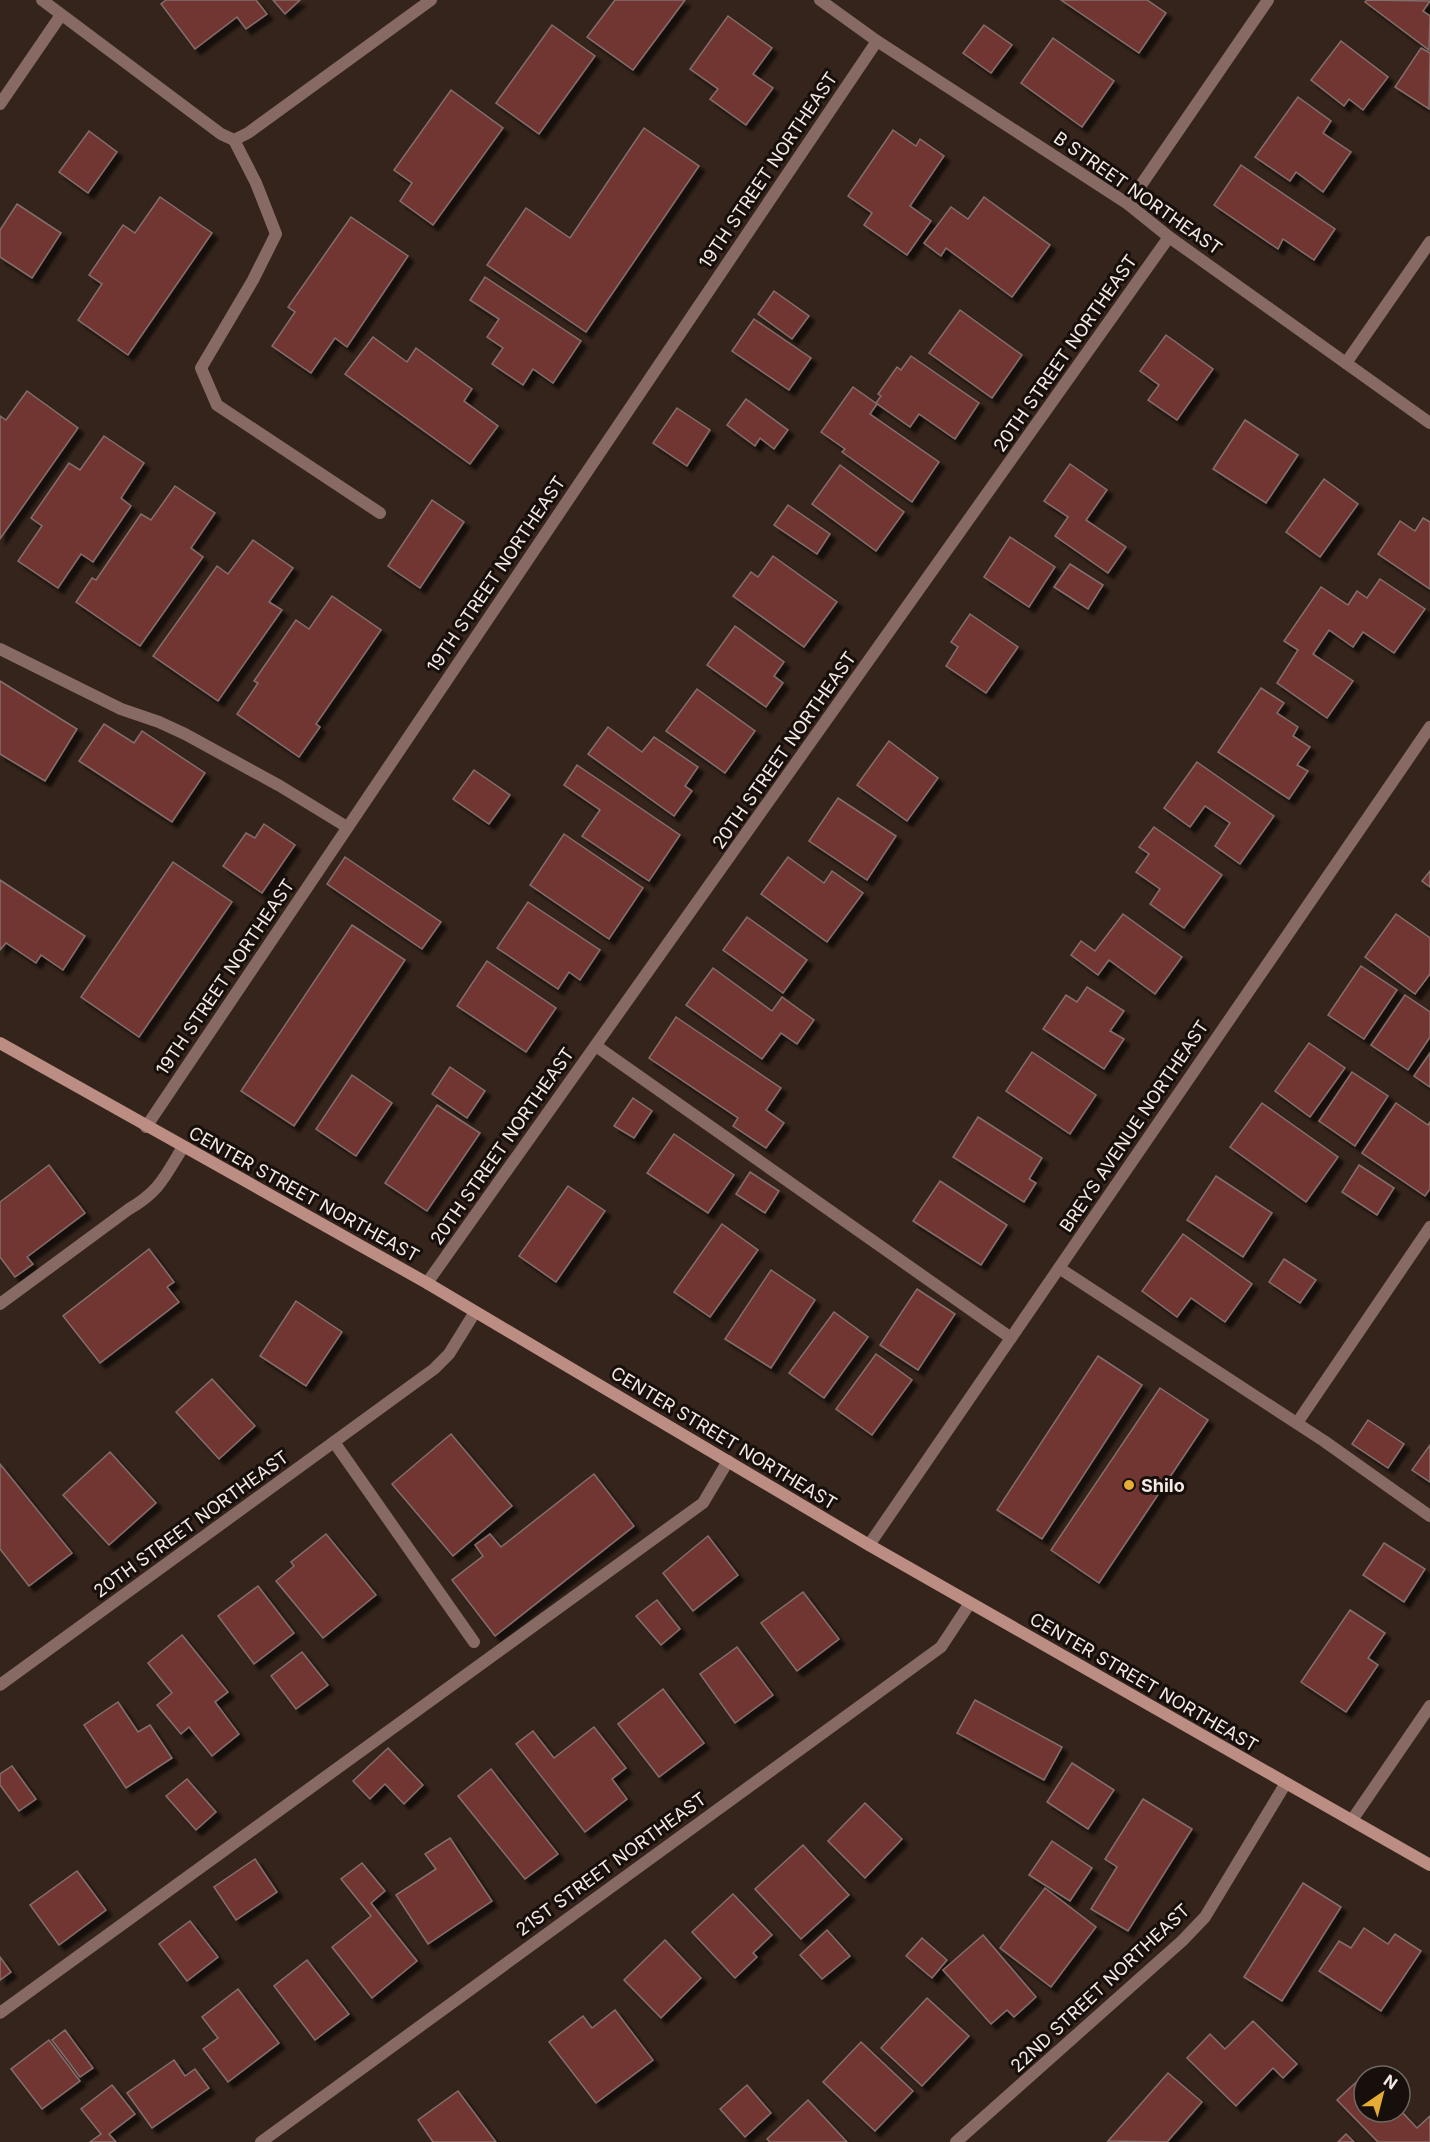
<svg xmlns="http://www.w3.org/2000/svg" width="1430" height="2142" viewBox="0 0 1430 2142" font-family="Inter,sans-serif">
  <defs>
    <filter id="shadow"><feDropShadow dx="5.5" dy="5.5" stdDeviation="1.5" flood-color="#0009"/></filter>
  </defs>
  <rect width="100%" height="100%" fill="#34241b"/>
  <g fill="#713632" stroke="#846e6c" stroke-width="1.5" filter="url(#shadow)">
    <path d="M166 0H256L267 14 246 29 237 17 195 49 161 4Z"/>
    <path d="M273 0H300L285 14Z"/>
    <path d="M615 0H685L633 70 587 37Z"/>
    <path d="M1061 0H1147L1166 13 1139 53Z"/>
    <path d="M1367 0 1430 1 1423 11 1430 16 1429 50 1365 2Z"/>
    <path d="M728 16 772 48 753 74 773 88 746 125 710 99 718 89 690 69Z"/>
    <path d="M552 25 595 56 539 134 496 103Z"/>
    <path d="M984 25 1012 45 991 73 963 53Z"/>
    <path d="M1053 38 1114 81 1082 127 1021 83Z"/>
    <path d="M1341 41 1388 77 1363 110 1349 99 1344 106 1311 80Z"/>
    <path d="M1421 48 1430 53 1429 109 1395 87Z"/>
    <path d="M451 90 503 128 433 225 400 201 412 183 394 170Z"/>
    <path d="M1298 97 1331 121 1323 133 1351 152 1323 192 1296 172 1290 181 1255 157Z"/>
    <path d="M644 128 699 166 586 332 487 265 526 208 570 238Z"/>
    <path d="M893 130 916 146 920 139 944 156 910 206 931 221 907 255 864 225 872 213 848 196Z"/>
    <path d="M89 131 117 152 88 193 59 172Z"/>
    <path d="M1241 165 1335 229 1314 260 1283 239 1278 249 1214 205Z"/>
    <path d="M160 197 212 233 128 355 78 320 102 284 89 275 123 225 135 233Z"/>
    <path d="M984 197 1050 245 1012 297 946 248 941 256 924 243 951 207 968 219Z"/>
    <path d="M17 204 61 233 32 278 0 257V230Z"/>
    <path d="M351 217 408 256 347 347 335 338 311 373 272 346 295 312 288 307Z"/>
    <path d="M485 277 581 341 553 383 533 369 523 385 492 364 503 348 487 337 499 319 470 300Z"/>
    <path d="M774 291 809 316 792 339 758 314Z"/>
    <path d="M960 310 1022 355 992 398 929 353Z"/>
    <path d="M754 319 811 358 789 390 732 351Z"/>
    <path d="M1166 335 1213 369 1177 420 1148 400 1159 385 1140 371Z"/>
    <path d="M373 337 407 362 416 348 472 389 464 401 498 426 470 464 345 374Z"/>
    <path d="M911 356 979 403 955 439 919 414 910 427 876 403 881 396 878 394 897 367 901 370Z"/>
    <path d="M853 387 877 404 870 414 939 462 912 502 842 452 845 449 821 432Z"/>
    <path d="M27 391 78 428 0 539V416L6 420Z"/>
    <path d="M746 399 788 430 774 449 760 438 755 446 727 425Z"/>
    <path d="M677 408 710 430 687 466 653 443Z"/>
    <path d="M1245 420 1298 455 1266 503 1213 469Z"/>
    <path d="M104 436 144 463 121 498 131 506 93 562 81 554 58 588 18 561 42 526 31 518 69 463 80 470Z"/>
    <path d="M1070 464 1107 490 1086 520 1126 547 1108 573 1055 536 1068 517 1044 501Z"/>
    <path d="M840 465 904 512 876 551 812 504Z"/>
    <path d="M1324 479 1358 504 1320 557 1286 532Z"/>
    <path d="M175 486 215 513 191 548 203 557 140 646 76 602 92 578 96 580 141 514 151 520Z"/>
    <path d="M432 500 464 522 420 588 388 566Z"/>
    <path d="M788 505 830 534 817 554 774 525Z"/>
    <path d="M1423 518 1430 522V589L1378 554 1400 521 1415 531Z"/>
    <path d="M1010 537 1055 567 1029 607 984 577Z"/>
    <path d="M253 540 293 568 269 602 282 610 218 701 153 656 217 566 228 574Z"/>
    <path d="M773 556 837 602 804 647 733 596 751 572 758 577Z"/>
    <path d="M1070 564 1103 585 1088 609 1054 587Z"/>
    <path d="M1380 579 1425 609 1394 653 1363 632 1353 647 1329 630 1313 654 1353 681 1327 718 1277 683 1298 650 1284 641 1321 587 1348 605 1357 591 1367 598Z"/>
    <path d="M332 596 381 630 316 724 320 727 299 757 237 714 258 683 254 681 296 620 309 629Z"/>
    <path d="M970 614 1018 647 986 693 946 666 958 647 951 642Z"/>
    <path d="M735 626 784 662 774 676 783 683 766 707 707 665Z"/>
    <path d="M0 681 77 729 45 781 0 754Z"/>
    <path d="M1261 688 1284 703 1277 713 1298 727 1293 736 1310 747 1297 765 1308 771 1289 799 1218 752Z"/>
    <path d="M697 689 755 731 725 773 666 731Z"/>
    <path d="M104 724 134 743 142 731 205 773 172 822 79 761Z"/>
    <path d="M608 727 642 752 654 737 698 767 685 786 692 791 674 816 588 754Z"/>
    <path d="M889 741 938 778 907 821 857 785Z"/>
    <path d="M1197 762 1274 816 1240 864 1215 846 1230 823 1205 806 1190 827 1164 808Z"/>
    <path d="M577 765 680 835 649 881 582 836 600 810 564 785Z"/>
    <path d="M474 770 510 795 489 824 453 799Z"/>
    <path d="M838 798 896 836 867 880 809 841Z"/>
    <path d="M264 824 295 845 262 893 223 866 246 833 255 838Z"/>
    <path d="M1154 827 1222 875 1184 928 1150 904 1160 889 1136 872 1149 854 1139 847Z"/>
    <path d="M564 834 643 888 609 939 530 885Z"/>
    <path d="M345 857 441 922 422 949 327 884Z"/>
    <path d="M788 857 824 883 832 871 863 893 827 942 761 894Z"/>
    <path d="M173 862 232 902 139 1037 81 997Z"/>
    <path d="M1430 871V887L1422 881Z"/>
    <path d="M0 880 85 936 63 970 41 955 36 963 6 943 0 950Z"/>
    <path d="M528 902 600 950 580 980 569 972 558 989 497 948Z"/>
    <path d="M1123 914 1182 957 1155 994 1109 960 1098 975 1071 955 1081 941 1095 951Z"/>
    <path d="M1396 914 1430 938V974L1415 994 1365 957Z"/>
    <path d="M747 917 807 960 783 993 723 950Z"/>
    <path d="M352 925 405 960 294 1126 241 1091Z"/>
    <path d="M487 961 556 1008 526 1052 457 1006Z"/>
    <path d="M1361 966 1397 990 1364 1039 1328 1015Z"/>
    <path d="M713 968 772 1011 782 997 814 1020 797 1044 781 1033 762 1059 686 1005Z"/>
    <path d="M1087 987 1124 1011 1110 1031 1124 1039 1104 1069 1043 1029 1066 995 1077 1002Z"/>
    <path d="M1405 995 1430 1012V1037L1408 1070 1371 1045Z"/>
    <path d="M676 1017 781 1088 766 1110 784 1123 766 1148 733 1126 738 1118 649 1058Z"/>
    <path d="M1309 1043 1345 1068 1310 1117 1275 1091Z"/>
    <path d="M1032 1052 1096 1095 1070 1134 1006 1091Z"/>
    <path d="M1430 1053V1087L1414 1076Z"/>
    <path d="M450 1067 485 1091 467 1118 432 1094Z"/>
    <path d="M1352 1072 1388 1096 1355 1146 1319 1121Z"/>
    <path d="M352 1075 392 1103 356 1156 316 1129Z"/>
    <path d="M633 1098 652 1111 634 1138 614 1126Z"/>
    <path d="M1262 1103 1338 1157 1306 1202 1230 1147Z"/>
    <path d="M1396 1103 1428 1125 1430 1122V1189L1425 1196 1362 1153Z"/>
    <path d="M437 1105 480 1133 427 1211 385 1183Z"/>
    <path d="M978 1117 1042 1158 1029 1179 1036 1183 1024 1202 953 1157Z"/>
    <path d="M674 1134 734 1175 708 1213 647 1173Z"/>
    <path d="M49 1165 85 1213 27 1257 33 1264 15 1277 0 1257V1202Z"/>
    <path d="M1359 1165 1394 1188 1377 1215 1342 1192Z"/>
    <path d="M750 1172 779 1191 765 1213 736 1194Z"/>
    <path d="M1216 1176 1272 1213 1243 1257 1187 1220Z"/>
    <path d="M940 1181 1007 1225 981 1265 913 1221Z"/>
    <path d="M568 1186 605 1211 556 1282 519 1256Z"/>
    <path d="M722 1224 758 1250 710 1317 674 1292Z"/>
    <path d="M1183 1234 1252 1284 1225 1322 1191 1298 1177 1317 1142 1291Z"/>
    <path d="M149 1249 174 1282 167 1287 179 1302 100 1363 63 1316Z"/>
    <path d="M1284 1259 1316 1280 1300 1303 1269 1282Z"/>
    <path d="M771 1270 815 1300 771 1368 725 1339Z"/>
    <path d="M917 1289 955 1314 918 1370 880 1345Z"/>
    <path d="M296 1301 342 1332 306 1386 260 1356Z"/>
    <path d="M834 1312 868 1337 824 1398 789 1373Z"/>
    <path d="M876 1354 912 1380 872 1435 836 1409Z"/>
    <path d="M1098 1356 1142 1385 1042 1539 997 1510Z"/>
    <path d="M212 1379 255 1426 219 1459 176 1412Z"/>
    <path d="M1160 1388 1208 1420 1099 1583 1051 1550Z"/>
    <path d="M1368 1420 1404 1444 1388 1468 1352 1444Z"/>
    <path d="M451 1434 512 1506 453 1556 392 1484Z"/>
    <path d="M1430 1445V1482L1412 1470Z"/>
    <path d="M110 1452 156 1503 109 1545 63 1495Z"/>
    <path d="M0 1464 72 1553 29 1586 0 1549Z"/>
    <path d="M594 1474 634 1526 495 1636 452 1580 483 1556 475 1545 490 1534 501 1547Z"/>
    <path d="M326 1534 376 1595 323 1638 276 1581 294 1566 291 1562Z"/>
    <path d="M708 1536 738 1575 693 1611 663 1573Z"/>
    <path d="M1384 1543 1425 1569 1404 1602 1363 1575Z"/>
    <path d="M258 1586 294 1633 254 1664 218 1616Z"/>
    <path d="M803 1592 839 1639 797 1671 761 1623Z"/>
    <path d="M657 1600 680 1629 661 1645 636 1616Z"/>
    <path d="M1350 1610 1385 1633 1368 1658 1378 1665 1346 1712 1301 1682Z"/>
    <path d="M182 1635 228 1692 215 1702 239 1734 212 1756 189 1727 181 1734 157 1705 172 1693 148 1663Z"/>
    <path d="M737 1647 773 1695 735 1723 700 1674Z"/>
    <path d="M302 1652 328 1685 296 1709 271 1676Z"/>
    <path d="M663 1689 704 1743 659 1777 618 1724Z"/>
    <path d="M975 1700 1062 1747 1044 1780 957 1733Z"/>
    <path d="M118 1702 138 1732 150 1725 172 1758 126 1788 84 1725Z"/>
    <path d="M594 1727 626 1768 612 1779 627 1799 585 1832 516 1744 533 1731 554 1758Z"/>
    <path d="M388 1748 423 1785 404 1804 385 1784 370 1799 353 1781Z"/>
    <path d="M1072 1763 1114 1790 1088 1829 1047 1802Z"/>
    <path d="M12 1766 36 1799 19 1811 0 1785V1774Z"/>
    <path d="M491 1769 558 1854 525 1879 458 1796Z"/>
    <path d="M187 1779 216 1812 196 1830 166 1796Z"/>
    <path d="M1143 1799 1192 1829 1128 1931 1091 1909 1117 1867 1105 1859Z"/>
    <path d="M865 1803 902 1839 865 1878 828 1841Z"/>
    <path d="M450 1838 492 1901 428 1944 396 1895 436 1869 425 1854Z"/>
    <path d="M1052 1841 1092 1868 1070 1901 1029 1875Z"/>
    <path d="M803 1845 849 1895 801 1939 755 1889Z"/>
    <path d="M255 1859 277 1892 236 1920 214 1887Z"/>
    <path d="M362 1863 385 1891 371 1903 417 1961 372 1998 332 1947 371 1916 341 1879Z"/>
    <path d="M77 1871 106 1910 59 1945 30 1905Z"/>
    <path d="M1303 1883 1341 1907 1282 2001 1244 1977Z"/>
    <path d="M1045 1888 1096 1927 1051 1987 1000 1948Z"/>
    <path d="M733 1894 772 1935 753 1953 757 1957 735 1978 692 1932Z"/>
    <path d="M190 1921 218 1957 187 1981 159 1944Z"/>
    <path d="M1364 1928 1388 1944 1395 1934 1421 1951 1381 2011 1319 1971 1339 1941 1351 1948Z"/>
    <path d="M827 1930 850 1956 822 1979 800 1955Z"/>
    <path d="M983 1935 1036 1997 1014 2017 1007 2010 991 2024 943 1970Z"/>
    <path d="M922 1938 947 1960 932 1978 906 1956Z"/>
    <path d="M665 1940 701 1978 661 2018 624 1980Z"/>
    <path d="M0 1957 11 1972 0 1980Z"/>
    <path d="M307 1960 349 2014 315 2040 274 1986Z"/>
    <path d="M238 1989 279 2043 228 2082 203 2049 218 2038 202 2017Z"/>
    <path d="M927 1998 969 2036 922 2086 881 2048Z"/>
    <path d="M615 2010 653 2060 596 2103 549 2042 583 2016 592 2028Z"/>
    <path d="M1253 2021 1297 2064 1283 2078 1273 2068 1236 2106 1187 2058 1210 2034 1225 2049Z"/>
    <path d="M65 2030 93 2068 80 2077 52 2040Z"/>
    <path d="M49 2040 80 2081 42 2109 11 2069Z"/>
    <path d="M861 2042 913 2091 875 2131 823 2082Z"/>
    <path d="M174 2060 185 2076 195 2069 209 2088 152 2128 127 2093Z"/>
    <path d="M1168 2073 1202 2102 1167 2142 1108 2141Z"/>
    <path d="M1365 2074 1367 2076H1364V2112H1400V2110L1417 2128 1430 2116V2142H1378L1337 2100Z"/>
    <path d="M112 2085 135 2114 109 2134 116 2142H90L101 2134 81 2109Z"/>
    <path d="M747 2085 771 2113 745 2137 720 2109Z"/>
    <path d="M458 2091 496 2142H433L418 2120Z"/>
    <path d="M808 2100 847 2142H770L767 2139Z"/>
    <path d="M1346 2134 1354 2142H1338Z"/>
  </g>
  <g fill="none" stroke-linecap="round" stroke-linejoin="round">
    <g stroke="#866a63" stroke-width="12">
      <path d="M234 140 256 183 276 234 253 280 201 368 217 405 380 513"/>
      <path d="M1346 363 1430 242"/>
      <path d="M0 649 121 709 159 722 185 734 280 786 347 827"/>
      <path d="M596 1046 1011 1338"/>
      <path d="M1059 1268 1324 1441 1430 1516"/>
      <path d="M0 1304 129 1209C160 1191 165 1176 183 1147"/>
      <path d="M1297 1423 1430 1227"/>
      <path d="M334 1442 474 1642"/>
      <path d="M0 2013 703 1503 728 1461"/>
    </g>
    <g stroke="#866a63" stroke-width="12">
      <path d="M42 0 221 134 234 140 248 133 431 0"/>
      <path d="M820 0 877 41 1128 204 1169 237 1430 423"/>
      <path d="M0 104 61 15"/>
      <path d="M1128 204 1268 0"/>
      <path d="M146 1127 877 41"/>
      <path d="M427 1283 1169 237"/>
      <path d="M869 1545 1430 727"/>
      <path d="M0 1685 434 1369 449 1354 475 1312"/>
      <path d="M1352 1820 1430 1706"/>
      <path d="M261 2142 941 1647 970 1603"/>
      <path d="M956 2142 1182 1941 1205 1917 1286 1783"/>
    </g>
    <path stroke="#bc8e83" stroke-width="12" d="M0 1043 427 1283 869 1545 1430 1865"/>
  </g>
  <circle fill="#e6ac36" stroke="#160f0b" stroke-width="2" cx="1129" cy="1485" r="6"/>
  <g text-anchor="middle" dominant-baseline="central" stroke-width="6" stroke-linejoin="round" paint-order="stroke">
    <g font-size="18" fill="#f5eae4" stroke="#160f0b">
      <text transform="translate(768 170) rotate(-56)">19TH STREET NORTHEAST</text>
      <text transform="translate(1138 193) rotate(35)">B STREET NORTHEAST</text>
      <text transform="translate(1065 353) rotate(-55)">20TH STREET NORTHEAST</text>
      <text transform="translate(496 574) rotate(-56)">19TH STREET NORTHEAST</text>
      <text transform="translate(784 750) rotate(-55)">20TH STREET NORTHEAST</text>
      <text transform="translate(225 977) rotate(-56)">19TH STREET NORTHEAST</text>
      <text transform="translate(1134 1126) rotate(-56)">BREYS AVENUE NORTHEAST</text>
      <text transform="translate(502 1146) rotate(-55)">20TH STREET NORTHEAST</text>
      <text transform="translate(304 1194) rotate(29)">CENTER STREET NORTHEAST</text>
      <text transform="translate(724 1438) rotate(31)">CENTER STREET NORTHEAST</text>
      <text transform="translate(191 1524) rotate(-36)">20TH STREET NORTHEAST</text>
      <text transform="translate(1144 1682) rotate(30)">CENTER STREET NORTHEAST</text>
      <text transform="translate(611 1864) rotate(-36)">21ST STREET NORTHEAST</text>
      <text transform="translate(1100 1988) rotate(-43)">22ND STREET NORTHEAST</text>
    </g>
    <g font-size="18" font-weight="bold" fill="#f5eae4" stroke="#160f0b" text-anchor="start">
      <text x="1141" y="1485">Shilo</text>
    </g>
  </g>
  <g transform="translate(1382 2094) rotate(35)"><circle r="28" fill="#160f0b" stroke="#6f6762" stroke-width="1.5"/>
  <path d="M0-4.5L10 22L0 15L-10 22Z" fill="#e6ac36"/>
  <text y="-9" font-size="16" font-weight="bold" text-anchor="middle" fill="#f5eae4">N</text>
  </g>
</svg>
